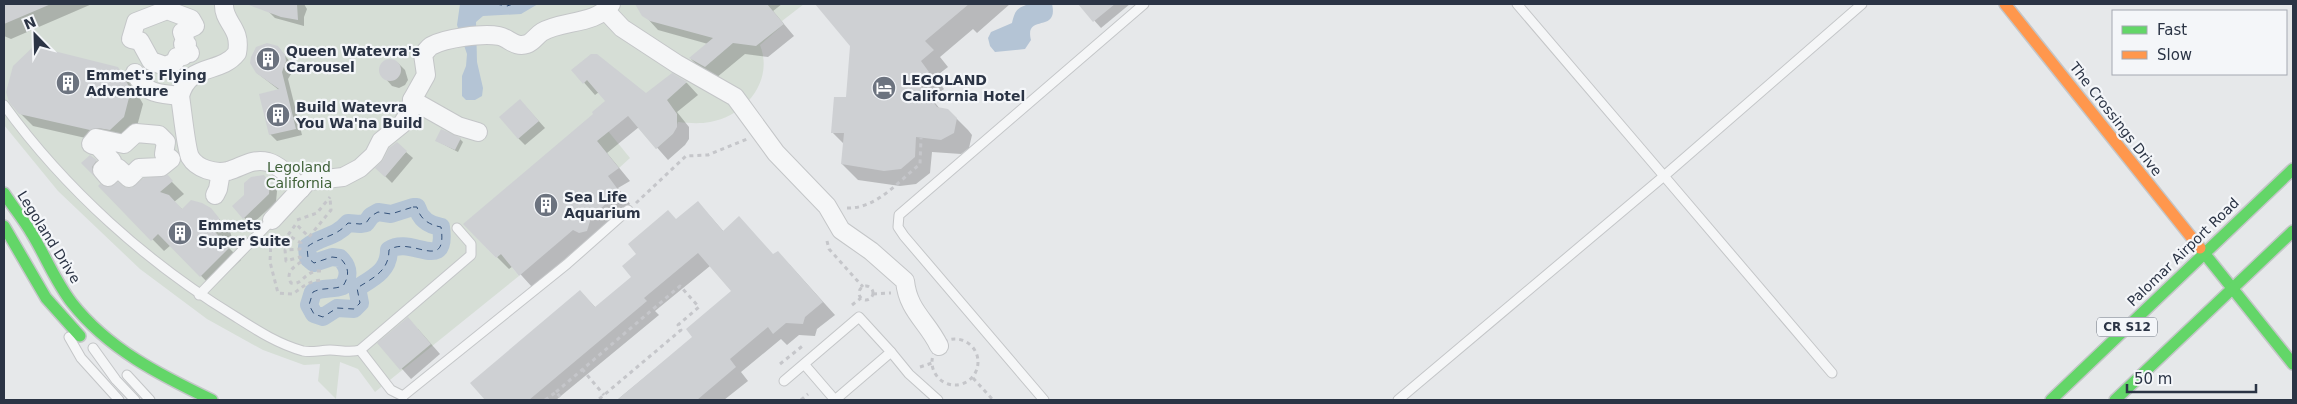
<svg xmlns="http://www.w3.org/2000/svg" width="2297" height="404" viewBox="0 0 2297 404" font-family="'DejaVu Sans',sans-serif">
  <rect width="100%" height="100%" fill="#e6e8ea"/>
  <path fill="#d6ded6" d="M4 4H804L782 21 784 24 760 45C774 80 746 116 710 122 699 124 689 123 678 122L673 134 656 149 624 111 608 131 630 158 619 168 583 124 464 224 496 258 501 254 519 276 375 392 358 369 340 362 336 399 318 381 320 364 304 365 263 350 207 319 140 269 58 191 4 125Z"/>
  <g fill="#b4c4d5">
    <path d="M460 4H538L521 14 483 16 476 22 477 62 483 88 482 96 475 100H466L462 96V76L466 66 467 54 457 25Z"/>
    <path d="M1029 4H1052C1059 34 1024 13 1031 40L1025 49 995 52 990 46 988 38 991 32 1012 23C1015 10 1017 8 1029 4Z"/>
  </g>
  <g fill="#0003">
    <path d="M4 4H92L11 39 4 36Z"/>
    <path d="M268 4H304L307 9 304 17V26L275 18 268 11Z"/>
    <path d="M638 4H782L773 11 794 36 768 57 745 54 716 78 702 70 691 59 708 44 658 30 647 18Z"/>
    <path d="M819 4H1010L977 33 973 29 940 57 948 67 935 77 944 89 932 99 940 109 952 114 968 130 972 135 969 148 961 154 932 152 930 173 916 184 900 186 858 180 842 164 844 144 832 132 847 98 851 45 818 5Z"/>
    <path d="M1090 4H1130L1101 28 1084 9Z"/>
    <path d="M278 47 291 63V74L288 79 302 135 277 141 270 134 279 90 257 73Z"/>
    <path d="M388 61 398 63 405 70 408 80 405 85 399 88 392 86 385 78 381 69 383 64Z"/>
    <path d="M117 68 130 81 143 104 136 130 103 142 33 126 20 113Z"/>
    <path d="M573 70 646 95 672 75 687 83 698 95 677 112 689 127V139L685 145 668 160 639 127 607 153 630 181 618 188 630 204 603 230 598 242 592 244 586 241 532 287 513 266 509 269 497 257 595 114 606 101 599 92 595 95Z"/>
    <path d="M527 108 545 128 525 145 518 138Z"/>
    <path d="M460 139 463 142 458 152 437 141Z"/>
    <path d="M406 152 413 158 392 183 384 175Z"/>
    <path d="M92 157 99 164 94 171 96 177 83 164Z"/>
    <path d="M263 176 277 191 276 202 251 225 234 207Z"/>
    <path d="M167 177 184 194 174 202 183 210 210 209 230 231 232 239 226 245 241 260 212 287 171 245 164 251 100 186 110 189 132 190Z"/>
    <path d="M710 216 724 232 739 218 773 255 790 265 835 315 817 329 815 336 799 335 787 345 781 339 741 372 748 381 724 400H617L694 337 733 292 710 266 655 311 659 315 556 400H487L472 383 580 291 596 308 633 277 677 220Z"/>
    <path d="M418 329 440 354 411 379 379 343Z"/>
  </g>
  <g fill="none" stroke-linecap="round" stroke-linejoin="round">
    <path stroke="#b4c4d5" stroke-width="18" d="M413 207H417C420 219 429 225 441 227 448 274 411 235 389 250 389 271 373 278 357 288L360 303 354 309 337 308 323 317 314 314 309 305 313 292C323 287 332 290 343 286 350 275 349 267 340 258L332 257 314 263 308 258 307 247C321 236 335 238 348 223L360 224 366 223 371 216 378 212 391 214Z"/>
    <g stroke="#34527a" stroke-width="1" stroke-dasharray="6 5" stroke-linecap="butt">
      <path d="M496 4 507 6 513 4"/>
      <path d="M413 207H417C420 219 429 225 441 227 448 274 411 235 389 250 389 271 373 278 357 288L360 303 354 309 337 308 323 317 314 314 309 305 313 292C323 287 332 290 343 286 350 275 349 267 340 258L332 257 314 263 308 258 307 247C321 236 335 238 348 223L360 224 366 223 371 216 378 212 391 214Z"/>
    </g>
  </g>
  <g fill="#ced0d3">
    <path d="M4 4H51L4 24Z"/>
    <path d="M250 4H297L298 20 281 17 249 5Z"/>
    <path d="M635 4H767L784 24 756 46 733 43 705 67 689 58 713 38 650 21 642 16Z"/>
    <path d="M815 4H969L925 41 934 50 921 61 929 72 918 83 937 107 948 109 957 118 954 133 941 140 916 137 915 157 901 169 884 171 841 164 844 133H831L834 97H846L850 46Z"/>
    <path d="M1078 4H1115L1093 22Z"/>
    <path d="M267 43 278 46 285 55 286 61 282 72 296 129 269 135 259 94 279 89 256 73 250 63 251 57 256 47Z"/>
    <path d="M34 46 118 67 131 90 124 117 110 130 98 128 90 130 19 114 9 102 6 92 13 66Z"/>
    <path d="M591 54H597L646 93 672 73 687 82 667 100 677 114V127L673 134 656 149 628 116 597 141 619 168 608 176 619 191 591 218 587 231 579 233 573 230 519 276 501 254 496 258 463 224 593 114 592 112 605 101 587 80 583 84 571 70Z"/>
    <circle cx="390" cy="70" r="11"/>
    <path d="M520 99 539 121 518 139 499 117Z"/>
    <path d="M441 129 461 138 455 150 435 141Z"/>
    <path d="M397 142 407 151 385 177 375 168 383 160 389 148Z"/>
    <path d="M90 155 97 160 92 167 94 176 81 163Z"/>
    <path d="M168 175 173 181 160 192 169 195 182 209 191 200 202 203 211 208 219 218 221 226 215 232 230 247 200 277 158 234 151 241 98 186 100 184 110 187 118 182 126 188H131L144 178Z"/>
    <path d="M264 175 270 183 269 194 243 219 232 206 244 195V183L251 177Z"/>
    <path d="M698 201 723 231 739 216 773 254 778 251 823 302 805 317 803 324 786 323 773 334 768 327 730 359 736 367 697 400H617L692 337 686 329 731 291 698 253 644 298 647 301 529 400H485L470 383 580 290 595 307 631 277 622 266 636 254 628 244 668 210 676 219Z"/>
    <path d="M408 317 431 344 400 370 377 343Z"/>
  </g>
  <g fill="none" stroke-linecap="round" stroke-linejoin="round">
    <g stroke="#c4c6c8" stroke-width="11">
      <g id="lane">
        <path d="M4 105C65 189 147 263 236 317 258 331 278 344 303 351 312 353 321 350 330 350 340 350 350 353 360 350L471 255V244L457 228"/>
        <path d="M199 295 272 220"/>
        <path d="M69 337 81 358 119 400"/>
        <path d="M93 348 116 380 135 400"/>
        <path d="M360 350 391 390 403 396"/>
        <path d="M891 352 909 374 938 400"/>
        <path d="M1832 373 1664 176 1862 4"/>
        <path d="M127 375 150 400"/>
        <path d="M784 381 859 317 891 352 835 400 804 364"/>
        <path d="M403 396 567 264 628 210"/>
        <path d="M1044 400 904 236 898 227 899 215 1144 4"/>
        <path d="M1398 400 1664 176 1517 4"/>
      </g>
    </g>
    <g stroke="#c4c6c8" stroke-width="20">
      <g id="street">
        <path d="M224 4C223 23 242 27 237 53 220 75 189 62 180 96 182 108 186 149 190 157 197 169 215 174 228 171 242 167 252 158 268 162 282 166 292 180 301 189"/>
        <path d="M167 10 191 19 195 26 182 32 185 40 183 44H187L185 47 190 53 184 52 183 56 177 57 175 62 165 66 151 61 140 41 131 39 136 22Z"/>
        <path d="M606 11 622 28 677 64 735 97 776 153 827 206 841 230 871 251 905 281C908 311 927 321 939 346"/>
        <path d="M135 73C147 95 157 93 180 96"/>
        <path d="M412 100 458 126 478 132"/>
        <path d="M136 133 159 135 166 142 164 154 171 159 161 167 139 168 129 178 118 168 108 177 102 170 112 161 95 143 93 145 91 144 96 138 124 144Z"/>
        <path d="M215 195 218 189 221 172"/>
        <path d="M272 220 308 181 343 177 360 168 374 155 381 141 402 124 411 110 412 100 426 75 423 54C426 52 428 48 431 46 445 38 483 33 499 36 509 38 515 48 527 44 533 42 537 35 542 32 562 20 596 25 611 4"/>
      </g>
    </g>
    <g stroke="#c4c6c8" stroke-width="14">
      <g id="fast">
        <path d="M4 193C13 207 24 220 32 234 46 257 55 281 72 303 108 349 160 375 212 400"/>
        <path d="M4 226 46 298 80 336"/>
        <path d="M2200 248 2293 364"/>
        <path d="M2051 400 2293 169"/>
        <path d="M2115 400 2293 231"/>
      </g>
    </g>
    <g stroke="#c4c6c8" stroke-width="14">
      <path id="slow" d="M2005 4 2200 248"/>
    </g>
    <g stroke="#c5c6ca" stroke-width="3" stroke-dasharray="4 4" stroke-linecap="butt">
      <path d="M636 203 686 156 708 155 747 139"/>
      <path d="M847 208C876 209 898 182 920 164L921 138"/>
      <path d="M297 220 317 213 330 197"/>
      <path d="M271 240 270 262 278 293 293 294C303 286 311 280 324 280"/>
      <path d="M827 241 829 249 863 287"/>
      <path d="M321 271C304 270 303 286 291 283 285 272 294 267 302 261L300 257 286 261 285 250 300 249 301 243 288 235 296 224 309 237 331 210 330 198"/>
      <circle cx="866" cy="293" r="7"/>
      <path d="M873 294 891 293"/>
      <path d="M852 305 861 298"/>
      <circle cx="955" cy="362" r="23"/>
      <path d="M780 364 805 344"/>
      <path d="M920 367 932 363"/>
      <path d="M582 369 604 395"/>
      <path d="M973 378 993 400"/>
      <path d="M556 392 680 286 699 307 678 325 681 330 598 400"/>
      <path d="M545 400 556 392 563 400"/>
      <path d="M801 400 808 394"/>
    </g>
    <use href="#lane" stroke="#f5f6f7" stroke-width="9"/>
    <use href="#street" stroke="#f5f6f7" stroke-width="18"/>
    <use href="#fast" stroke="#63d668" stroke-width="11"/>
    <use href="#slow" stroke="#ff974d" stroke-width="11"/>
  </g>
  <defs>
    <g id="building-disc" transform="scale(1.25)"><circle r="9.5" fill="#6c737f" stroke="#f4f6f9"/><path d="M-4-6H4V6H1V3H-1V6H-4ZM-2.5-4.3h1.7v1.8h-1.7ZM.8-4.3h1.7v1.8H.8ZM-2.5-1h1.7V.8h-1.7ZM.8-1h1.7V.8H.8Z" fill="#fff"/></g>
    <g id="hotel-disc" transform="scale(1.25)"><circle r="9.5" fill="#6c737f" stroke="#f4f6f9"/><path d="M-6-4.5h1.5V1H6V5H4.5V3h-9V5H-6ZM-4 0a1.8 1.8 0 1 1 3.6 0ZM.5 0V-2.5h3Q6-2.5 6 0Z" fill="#fff"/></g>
  </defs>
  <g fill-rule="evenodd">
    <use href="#building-disc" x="268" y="59"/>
    <use href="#building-disc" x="68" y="83"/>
    <use href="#hotel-disc" x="884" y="88"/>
    <use href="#building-disc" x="278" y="115"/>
    <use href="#building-disc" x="546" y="205"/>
    <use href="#building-disc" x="180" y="233"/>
  </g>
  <g text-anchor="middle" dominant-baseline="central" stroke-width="4.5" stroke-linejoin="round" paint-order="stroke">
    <rect fill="#f4f6f9" stroke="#676e7b" stroke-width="1" x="2097" y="317.5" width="60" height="19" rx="4"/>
    <g font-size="12" font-weight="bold" fill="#2b3445">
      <text x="2127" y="327">CR S12</text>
    </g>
    <g font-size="14" font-weight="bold" fill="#2b3445" stroke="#f4f6f9" text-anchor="start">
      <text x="286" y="51">Queen Watevra's<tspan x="286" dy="16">Carousel</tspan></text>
      <text x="86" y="75">Emmet's Flying<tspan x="86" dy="16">Adventure</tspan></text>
      <text x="902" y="80">LEGOLAND<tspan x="902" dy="16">California Hotel</tspan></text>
      <text x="296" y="107">Build Watevra<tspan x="296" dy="16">You Wa'na Build</tspan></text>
      <text x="564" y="197">Sea Life<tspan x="564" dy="16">Aquarium</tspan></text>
      <text x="198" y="225">Emmets<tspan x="198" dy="16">Super Suite</tspan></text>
    </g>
    <g font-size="14" fill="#2b3445" stroke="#f4f6f9">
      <text transform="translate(2116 119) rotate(52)">The Crossings Drive</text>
      <text transform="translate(49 237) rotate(58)">Legoland Drive</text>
      <text transform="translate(2183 252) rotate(-44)">Palomar Airport Road</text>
    </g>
    <g font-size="14" fill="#3f6138" stroke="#f4f6f9">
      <text x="299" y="167">Legoland<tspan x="299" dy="16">California</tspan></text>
    </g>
  </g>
  <rect width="2297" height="404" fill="none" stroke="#2b3445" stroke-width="10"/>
  <rect x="2112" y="10" width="175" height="65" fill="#f4f6f9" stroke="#a4a8b1"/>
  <rect x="2122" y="26" width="25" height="8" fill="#63d668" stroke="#a4a8b1"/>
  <text x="2157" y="35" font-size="15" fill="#2b3445">Fast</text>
  <rect x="2122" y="51" width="25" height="8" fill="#ff974d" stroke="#a4a8b1"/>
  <text x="2157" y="60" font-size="15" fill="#2b3445">Slow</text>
  <g transform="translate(35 35) rotate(337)" stroke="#f4f6f9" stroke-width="4" paint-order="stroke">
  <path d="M0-4L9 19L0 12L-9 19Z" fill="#2b3445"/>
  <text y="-8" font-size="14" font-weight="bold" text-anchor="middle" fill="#2b3445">N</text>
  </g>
  <path d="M2127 384v8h129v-8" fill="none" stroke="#2b3445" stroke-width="2.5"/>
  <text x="2134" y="384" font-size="15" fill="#2b3445" stroke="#f4f6f9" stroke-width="4" paint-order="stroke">50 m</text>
</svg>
